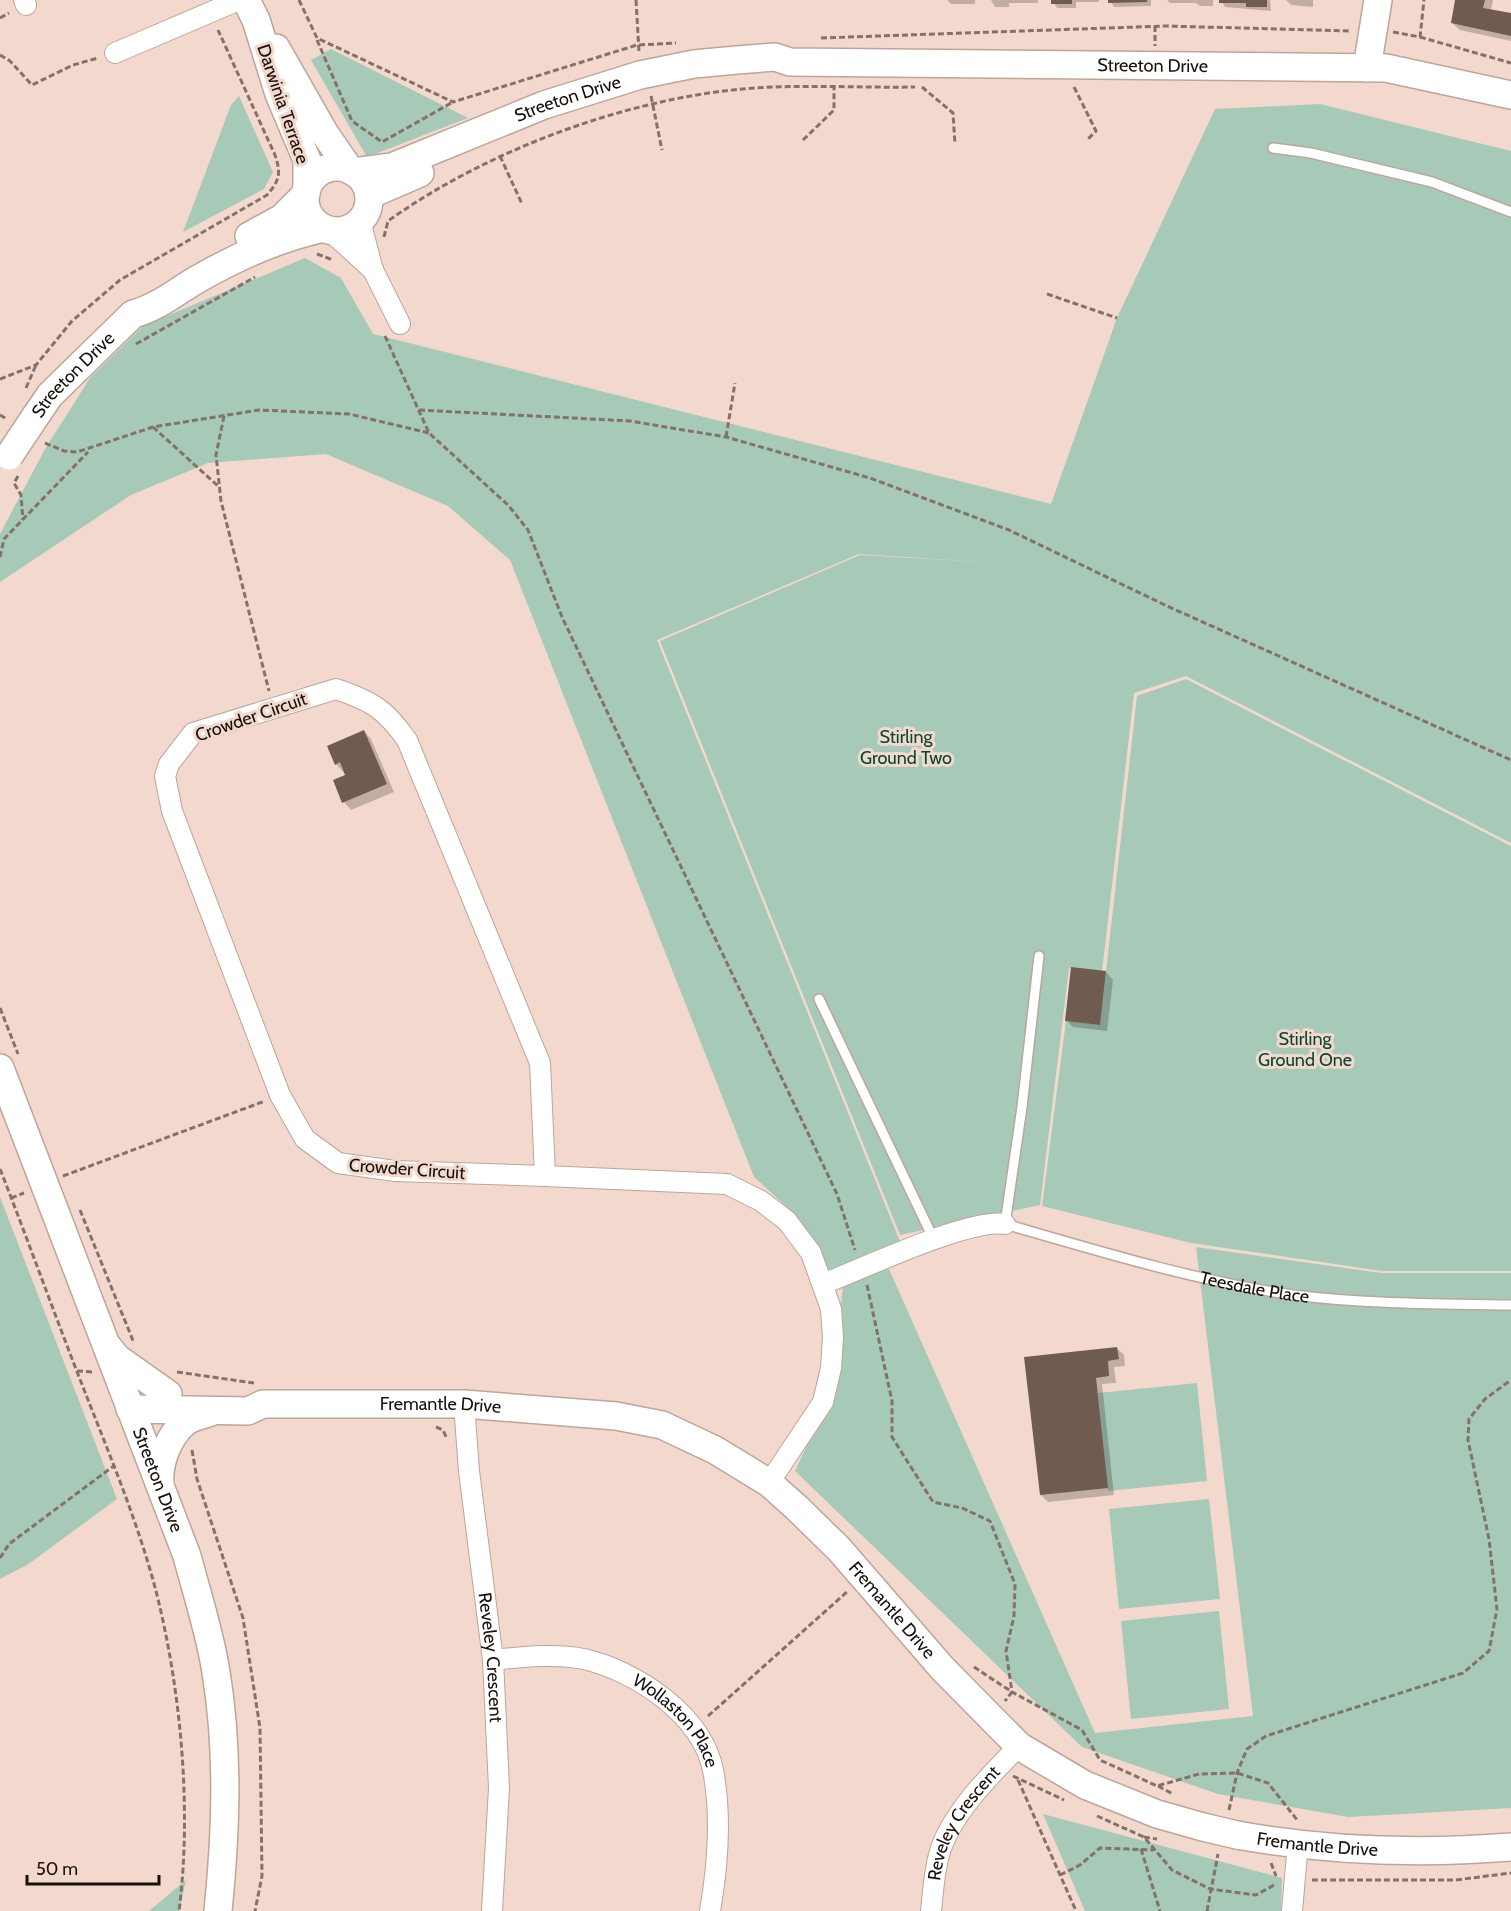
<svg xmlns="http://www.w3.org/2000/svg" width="1511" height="1911" viewBox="0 0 1511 1911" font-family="Cabin,sans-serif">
  <rect width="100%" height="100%" fill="#f3d9cd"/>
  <g fill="#a7c9b7">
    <path d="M331 49 468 118 367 157 311 60Z"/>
    <path d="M239 96 273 172 264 189 183 232 231 105Z"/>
    <path d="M1320 104 1511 151V843L1186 676 1134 693 1102 972 1069 968 1040 1205 900 1235 660 641 860 555 981 562 859 554 657 640 901 1244 830 1271 788 1208 754 1177 510 560 448 506 326 454 208 463 131 495 0 582V534L45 449 90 378 143 326 305 258 341 278 373 334 1051 504 1117 318 1215 109Z"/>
    <path d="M1186 679 1511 846V1271H1382L1191 1243 1042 1206 1066 1021 1100 1025 1137 696Z"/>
    <path d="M0 1197 117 1499 27 1565 0 1579Z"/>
    <path d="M1196 1247 1381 1273H1511V1808L1348 1817 1218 1794 1082 1747 795 1471 834 1388 843 1284 889 1269 1095 1733 1253 1716Z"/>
    <path d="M1197 1383 1207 1481 1108 1491 1098 1393Z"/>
    <path d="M1209 1499 1220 1599 1119 1609 1109 1509Z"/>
    <path d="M1219 1611 1229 1709 1131 1719 1121 1621Z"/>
    <path d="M1043 1814 1282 1878 1281 1911H1085Z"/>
    <path d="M186 1880 179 1911H149Z"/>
  </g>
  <g fill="#0003">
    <path d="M947 0H975V4H951Z"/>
    <path d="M991 0H1038V3H1009V7H995Z"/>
    <path d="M1053 0H1099V2H1076V8H1057Z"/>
    <path d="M1110 0H1151V6L1114 7Z"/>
    <path d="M1167 0H1213V6H1200L1196 3H1170Z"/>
    <path d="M1221 0H1270L1271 11 1225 7Z"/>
    <path d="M1313 0V7L1291 5 1286 0Z"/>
    <path d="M1457 0H1493L1491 11 1511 15V41L1460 30 1452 23Z"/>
    <path d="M364 731 371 739 394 792 351 810 344 802 335 781 347 776 336 764Z"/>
    <path d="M1106 972 1113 980 1107 1031 1073 1027 1066 1020Z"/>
    <path d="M1117 1348 1124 1355 1125 1366 1114 1367 1116 1383 1102 1384 1114 1495 1048 1502 1041 1495 1026 1358Z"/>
  </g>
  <g fill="#705b50">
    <rect x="1051" y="0" width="21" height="4"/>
    <path d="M1108 0H1147V2L1108 3Z"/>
    <path d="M1219 0H1267V7H1246V3H1219Z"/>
    <path d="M1455 0H1485L1483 8 1511 13V36L1451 23Z"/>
    <path d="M364 730 387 784 342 803 333 780 345 775 340 762 335 765 327 746Z"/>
    <path d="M1071 967 1106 971 1100 1025 1065 1021Z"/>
    <path d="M1117 1347 1119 1359 1108 1361 1109 1376 1096 1378 1108 1488 1040 1495 1024 1357Z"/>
  </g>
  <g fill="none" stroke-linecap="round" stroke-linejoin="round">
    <g stroke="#bda59a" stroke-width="12">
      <g id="lane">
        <path d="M1273 148 1311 153 1432 182 1511 212"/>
        <path id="s1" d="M1039 956 1022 1107 1005 1224C1098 1251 1196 1281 1293 1295 1365 1304 1438 1304 1511 1305"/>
        <path d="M819 999 934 1240"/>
      </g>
    </g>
    <g stroke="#bda59a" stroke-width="22">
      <g id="street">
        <path d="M24 0 26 5"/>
        <path d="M115 53 239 0"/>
        <path d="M360 221 373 270 400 324"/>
        <path d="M329 230 373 270"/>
        <path d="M336 689C372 701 385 709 407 740L540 1063 545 1176 395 1171 338 1163 305 1139 280 1095 172 811 165 776 169 764 193 733Z"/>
        <path d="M545 1176 727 1184 761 1201 787 1221 811 1253 831 1309 833 1337 831 1368 823 1402 769 1483"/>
        <path d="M823 1284C862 1269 969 1218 1005 1224"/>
        <path id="s2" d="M464 1404 469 1471 493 1660 499 1788 492 1911"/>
        <path id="s3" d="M493 1660C522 1657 555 1653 584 1659 636 1671 702 1715 713 1770 722 1817 718 1865 710 1911"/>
        <path id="s4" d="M931 1911C933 1893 934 1873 939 1855 949 1816 991 1774 1019 1746"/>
        <path d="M1292 1911 1298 1843"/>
      </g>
    </g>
    <g stroke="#bda59a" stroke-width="30">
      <g id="secondary">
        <path d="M246 0 256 20 279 94 307 160V188"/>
        <path d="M276 48 325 134 350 170"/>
        <path d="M1367 68 1378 0"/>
        <circle cx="337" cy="199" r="32"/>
        <path id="s5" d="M353 172 392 167 544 105 640 75 694 64 737 60 775 57 790 62 1386 68 1511 95"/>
        <path d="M369 195 420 173"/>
        <path d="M249 236 282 218 306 194"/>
        <path id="s6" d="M35 417 50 395 133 314C157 308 177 291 198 279 238 256 279 238 323 228"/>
        <path id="s7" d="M0 1068 187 1556C197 1594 210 1633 216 1672 229 1752 226 1831 218 1911"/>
        <path d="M109 1348 117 1358 168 1394"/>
        <path id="s8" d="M130 1409 248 1411 263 1404H464L616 1416 662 1425 715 1450 769 1483 796 1507 839 1549 943 1669 1019 1746 1085 1785 1157 1814 1203 1827"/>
        <path d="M160 1484C158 1464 168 1437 184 1423 191 1417 202 1415 211 1412"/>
        <path id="s9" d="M1237 1835C1326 1851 1421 1854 1511 1847"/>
      </g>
    </g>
    <g stroke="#82726a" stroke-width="3" stroke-dasharray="6 3" stroke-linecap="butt">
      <path d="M299 0 317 38 453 102 637 45 676 43"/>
      <path d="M636 0 639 52"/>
      <path d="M0 18 9 13"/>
      <path d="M1155 26V46"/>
      <path d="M1393 32 1420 37 1424 0"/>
      <path d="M1420 37 1511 63"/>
      <path d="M821 38 1166 26 1351 31"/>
      <path d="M317 40 352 121 382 142 453 102"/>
      <path d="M0 55 10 61 32 85 73 65 98 58"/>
      <path d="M922 87 953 113 955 144"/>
      <path d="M1074 87 1096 131 1088 139"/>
      <path d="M651 96 662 150"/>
      <path d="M803 140 834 110V88"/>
      <path d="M500 156 522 204"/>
      <path d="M384 237 388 221C486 151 623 100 742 89 799 84 858 88 915 87"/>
      <path d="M317 254 333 260"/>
      <path d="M1047 294 1117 318"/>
      <path d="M385 336 429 433 508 505 528 530 562 617 837 1194 855 1250"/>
      <path d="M136 344 255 277"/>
      <path d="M0 379 36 365 72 321 120 280 267 195C280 180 281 173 275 155L218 30"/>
      <path d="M26 388 36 365"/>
      <path d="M419 410 630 421 726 437 870 478 1009 530 1167 606 1511 760"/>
      <path d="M0 415 7 419"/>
      <path d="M224 416 216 455 221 501 269 691"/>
      <path d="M153 427 218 486"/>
      <path d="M726 437 735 383"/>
      <path d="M45 443 64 451 77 452 153 427 259 410 349 414 429 433"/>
      <path d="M18 476 14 483 21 495 23 520"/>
      <path d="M0 557 4 539 88 452"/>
      <path d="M0 1008 18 1054"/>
      <path d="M0 1169C26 1235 50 1302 76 1369 104 1442 136 1515 156 1591 181 1690 192 1810 179 1911"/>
      <path d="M63 1176 265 1101"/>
      <path d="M11 1198 24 1193"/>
      <path d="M80 1210 134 1343"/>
      <path d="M867 1285 892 1401V1437L933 1502 962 1508 990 1521 1015 1584 1014 1616 1006 1651 1012 1692 1082 1730 1100 1760 1157 1786 1199 1774 1237 1773 1268 1783 1298 1821"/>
      <path d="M77 1371 94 1372"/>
      <path d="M177 1372 254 1383"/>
      <path d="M436 1427 443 1430 447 1439"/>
      <path d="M192 1450 197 1479 243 1618 260 1728 262 1876 255 1911"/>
      <path d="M0 1558 9 1544 115 1465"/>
      <path d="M974 1667 1012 1692 1005 1701"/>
      <path d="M708 1716 848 1591"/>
      <path d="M1013 1776 1064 1800"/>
      <path d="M1018 1780 1076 1911"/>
      <path d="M1158 1786 1173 1794"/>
      <path d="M1229 1810 1237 1773 1247 1749 1266 1736 1463 1673 1489 1651 1497 1609 1489 1539 1468 1440 1469 1419 1485 1399 1511 1380"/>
      <path d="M1097 1816 1144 1837 1172 1870 1210 1889 1256 1895 1276 1884"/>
      <path d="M1144 1837 1157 1839"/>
      <path d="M1141 1849 1160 1911"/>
      <path d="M1271 1863 1276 1876"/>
      <path d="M1060 1875 1080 1865 1100 1848 1154 1850"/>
      <path d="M1312 1880H1456L1511 1873"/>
      <path d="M1207 1911 1218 1854"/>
    </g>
    <use href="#lane" stroke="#fff" stroke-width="9"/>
    <use href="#street" stroke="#fff" stroke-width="20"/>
    <use href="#secondary" stroke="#fff" stroke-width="27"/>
    <g stroke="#bda59a" stroke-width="30" stroke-linecap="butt">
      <g id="secondary-bridge">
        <path d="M9 456 35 417"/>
        <path d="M1203 1827 1237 1835"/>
      </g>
    </g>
    <use href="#secondary-bridge" stroke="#fff" stroke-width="27"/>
  </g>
  <g text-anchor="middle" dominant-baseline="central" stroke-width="6" stroke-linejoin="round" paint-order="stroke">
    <g font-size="18" fill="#18100c" stroke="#f3d9cd">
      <text stroke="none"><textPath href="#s5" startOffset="819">Streeton Drive</textPath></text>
      <text stroke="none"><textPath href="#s5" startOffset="228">Streeton Drive</textPath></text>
      <text transform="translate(283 104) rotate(71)">Darwinia Terrace</text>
      <text stroke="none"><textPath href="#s6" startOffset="57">Streeton Drive</textPath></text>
      <text transform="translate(251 717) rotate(-19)">Crowder Circuit</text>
      <text transform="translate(407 1169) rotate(4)">Crowder Circuit</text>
      <text stroke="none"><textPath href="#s1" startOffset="528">Teesdale Place</textPath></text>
      <text stroke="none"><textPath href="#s8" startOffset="312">Fremantle Drive</textPath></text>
      <text stroke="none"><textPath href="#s7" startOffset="441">Streeton Drive</textPath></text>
      <text stroke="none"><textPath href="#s8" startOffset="834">Fremantle Drive</textPath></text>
      <text stroke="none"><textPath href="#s2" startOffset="255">Reveley Crescent</textPath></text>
      <text stroke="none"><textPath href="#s3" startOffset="206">Wollaston Place</textPath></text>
      <text stroke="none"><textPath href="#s4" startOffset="96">Reveley Crescent</textPath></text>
      <text stroke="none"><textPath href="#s9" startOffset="81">Fremantle Drive</textPath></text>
    </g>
    <g font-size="18" fill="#02472f" stroke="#f3d9cd">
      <text x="906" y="737">Stirling<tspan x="906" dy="21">Ground Two</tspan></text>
      <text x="1305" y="1039">Stirling<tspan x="1305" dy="21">Ground One</tspan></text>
    </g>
  </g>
  <path d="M27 1875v9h132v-9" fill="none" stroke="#18100c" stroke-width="3"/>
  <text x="36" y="1875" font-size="18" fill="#18100c" stroke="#f3d9cd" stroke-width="4.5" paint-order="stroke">50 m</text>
</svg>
